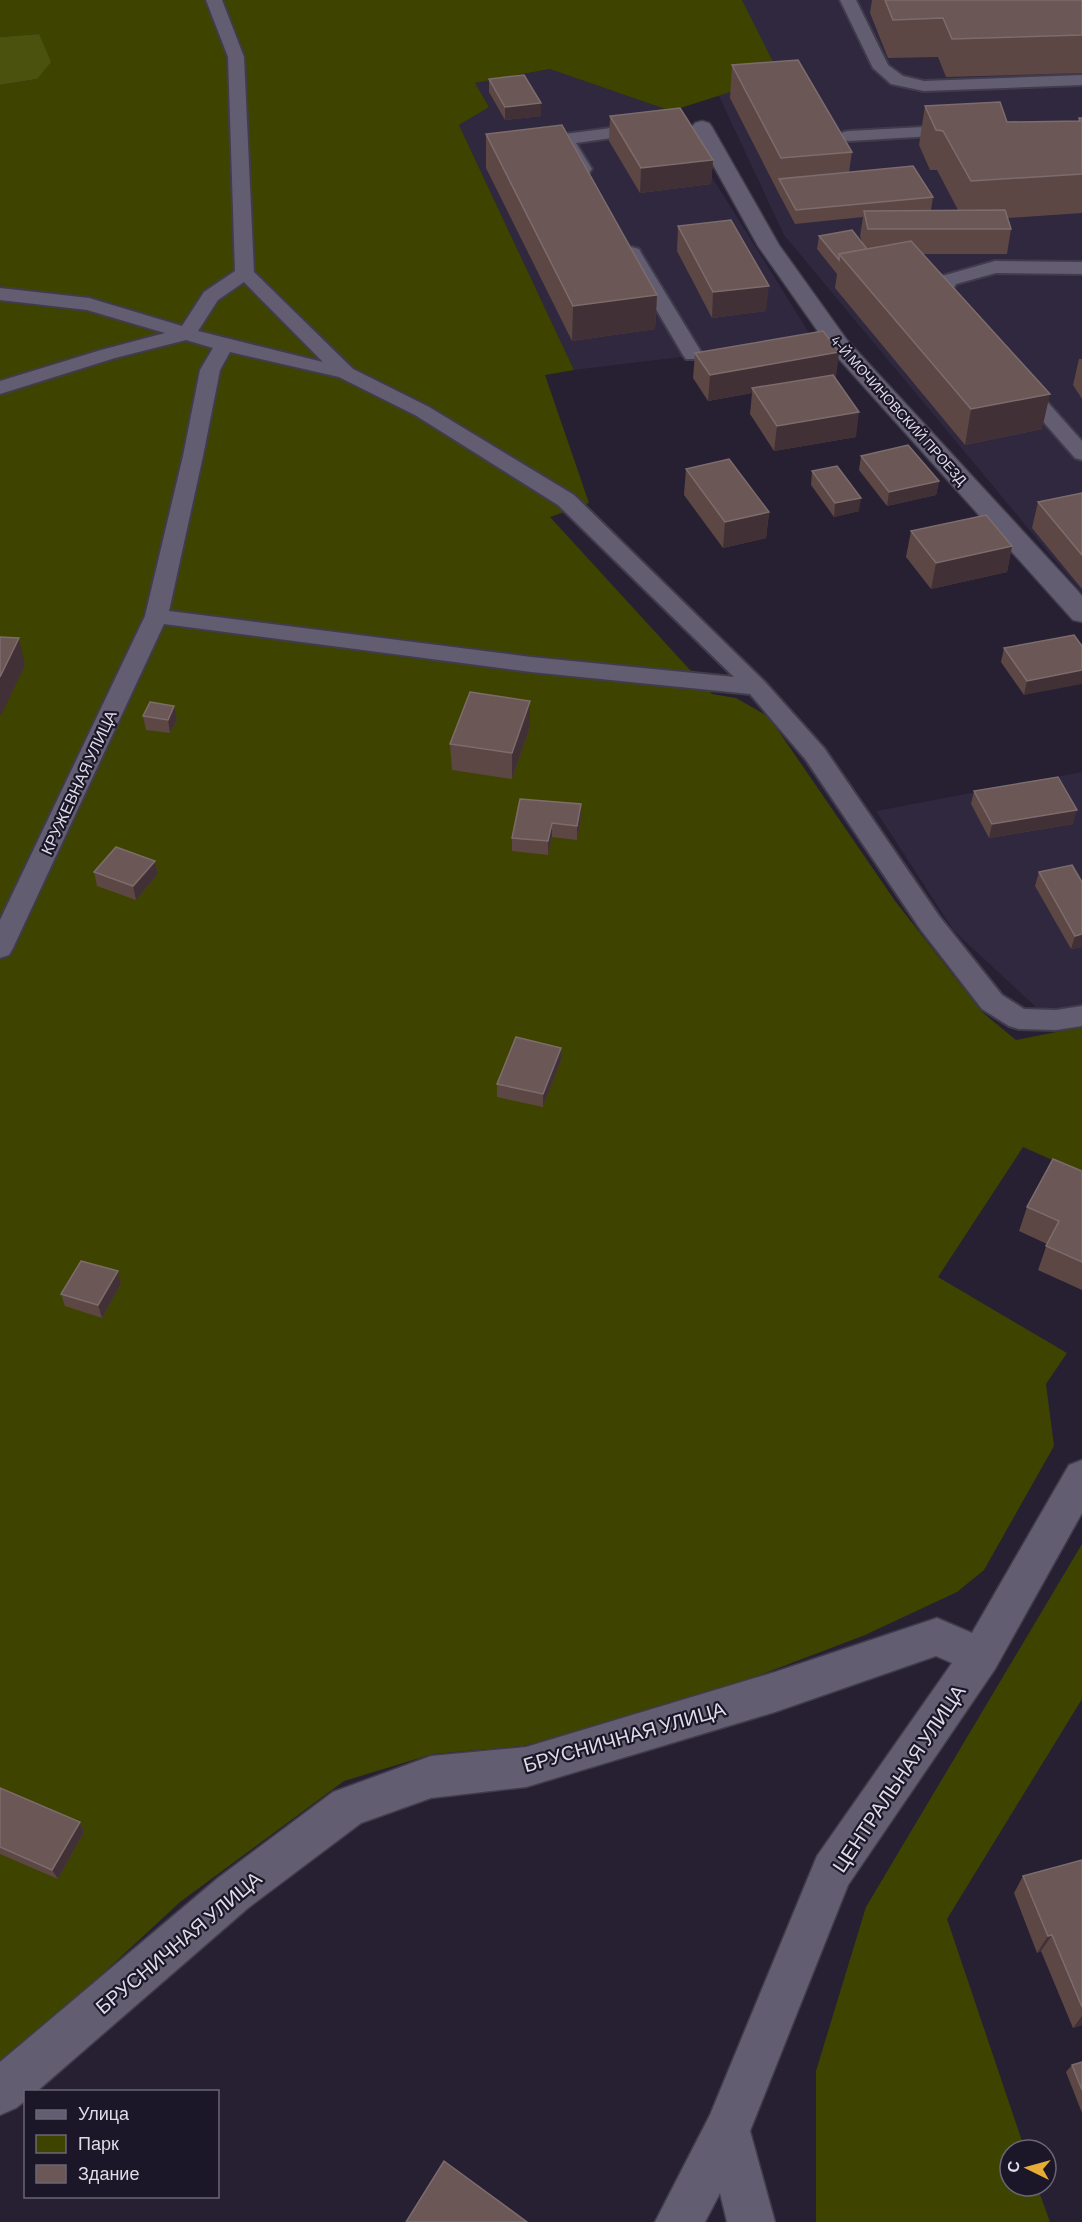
<svg xmlns="http://www.w3.org/2000/svg" width="1082" height="2222" viewBox="0 0 1082 2222" font-family="Barlow,sans-serif">
  <rect width="100%" height="100%" fill="#262032"/>
  <g fill="#2f283f">
    <path d="M742 0H1082V593L784 235 718 94 779 76Z"/>
    <path d="M551 69 671 111 814 341 574 370 459 125 489 107 474 83Z"/>
    <path d="M1082 772V1005L1039 1010 954 931 876 811Z"/>
  </g>
  <g fill="#3e4400">
    <path d="M0 0H742L780 76 671 111 550 69 475 83 489 107 459 125 574 370 545 375 589 503 550 517 712 694 736 698 769 717 895 901 982 1012 1016 1040 1082 1027V1173L1023 1147 938 1277 1067 1353 1046 1384 1054 1446 984 1570 957 1592 865 1635 671 1709 523 1746 433 1754 344 1781 180 1902 0 2069V85L37 79 39 34 0 37Z"/>
    <path d="M1082 1544V1699L947 1919 1025 2150H1010V2186H1037L1050 2222H816V2071L866 1907Z"/>
  </g>
  <path fill="#4b520e" d="M39 34 51 62 37 79 0 85V37Z"/>
  <g fill="none" stroke-linecap="round" stroke-linejoin="round">
    <g stroke="#413c4b" stroke-width="4">
      <g id="service">
        <path d="M206 0H222L244 57 254 272 353 369 429 407 574 495 765 682 824 748 939 916 1002 995 1024 1009 1056 1010 1082 1006V1026L1056 1030 1019 1029 1009 1026 982 1009 921 930 806 760 750 694 531 672 164 624 13 948 9 955 0 958V920L145 616 183 456 200 370 213 348 186 340 115 358 0 394V381L101 350 165 333 87 310 0 300V288L89 298 182 326 204 292 235 271 228 57ZM244 282 323 362 198 331 218 300ZM230 352 339 377 415 415 558 505 734 677 531 657 169 611 203 456 220 370Z"/>
        <path d="M840 0H856L888 65 903 76 924 81 1082 75V85L924 91 891 84 873 68Z"/>
        <path d="M649 123 655 124 658 128 655 132 576 143 592 169 589 173H577L556 139 559 135 565 134Z"/>
        <path d="M960 125 966 126 969 130 966 134 849 141 843 140 840 136 843 132 849 131Z"/>
        <path d="M632 247 639 249 641 253 703 355 700 359H686L683 355 623 253 625 249Z"/>
        <path d="M995 261 1082 262V274L996 273 956 284 951 293 967 312 964 316C949 320 940 306 931 294L942 276Z"/>
        <path d="M1020 377 1027 379 1082 441V460L1075 458 1013 387 1010 383 1013 379Z"/>
      </g>
    </g>
    <g stroke="#413c4b" stroke-width="3">
      <g id="minor">
        <path d="M702 121 709 123 712 127 779 245 847 340 1077 590 1082 596V622L1073 620 831 350 758 246 692 127 695 123Z"/>
        <path d="M1082 1460V1513L995 1669 848 1885 750 2131 775 2222H727L720 2193 705 2222H655L710 2115 817 1856 952 1663 936 1656 775 1712 526 1787 431 1798 361 1823 248 1908 36 2092H26V2100L16 2108 0 2115V2062L218 1878 333 1792 431 1756 526 1747 775 1672 937 1618 972 1633 1069 1465Z"/>
      </g>
    </g>
    <use href="#service" fill="#635d71" fill-rule="evenodd"/>
    <use href="#minor" fill="#635d71" fill-rule="evenodd"/>
  </g>
  <g fill="#5d4744">
    <path d="M872 0H1082V73L946 77 938 57 888 58 870 13Z"/>
    <path d="M732 65 852 152 849 172 933 197 931 210H958L937 170H930L919 145 925 106 1007 122 1078 121 1079 118H1082V213L1008 218 1011 229 1007 254H923L1042 429 965 445 835 288 837 274 817 249 819 236 862 242 860 236 863 217 795 224 778 192 730 98Z"/>
    <path d="M489 79 541 116 505 120 489 92Z"/>
    <path d="M610 116 713 160 711 184 640 193 609 141Z"/>
    <path d="M486 134 657 295 655 329 572 341 486 168Z"/>
    <path d="M678 226 766 311 712 318 677 251Z"/>
    <path d="M839 352 835 378 856 437 774 451 750 414 752 393 708 401 693 378 695 353Z"/>
    <path d="M1079 359H1082V399L1073 385Z"/>
    <path d="M861 456 939 481 936 495 887 506 859 470Z"/>
    <path d="M686 469 769 512 766 538 723 548 684 495Z"/>
    <path d="M812 471 859 511 834 517 811 485Z"/>
    <path d="M1082 493V589L1032 528 1038 502Z"/>
    <path d="M911 531 1012 546 1007 572 931 589 906 557Z"/>
    <path d="M1082 646 1024 695 1001 662 1004 648Z"/>
    <path d="M530 701V727L512 779 452 770 450 744Z"/>
    <path d="M143 716 177 720 170 733 146 730Z"/>
    <path d="M974 791 1073 824 989 838 971 804Z"/>
    <path d="M581 804V818L577 840 552 837 548 855 512 851V838Z"/>
    <path d="M155 861 158 874 136 900 97 886 94 872Z"/>
    <path d="M1039 872 1082 947 1071 949 1035 886Z"/>
    <path d="M561 1061 543 1107 497 1097V1084Z"/>
    <path d="M1082 1171V1290L1038 1270 1047 1244 1019 1231 1027 1207Z"/>
    <path d="M121 1284 102 1318 65 1306 61 1294Z"/>
    <path d="M0 1788 80 1822 84 1832 58 1879 0 1854Z"/>
    <path d="M1082 1860V2025L1073 2028 1041 1951 1037 1953 1014 1893 1023 1876Z"/>
    <path d="M1082 2062V2113L1066 2072 1072 2065Z"/>
  </g>
  <g fill="#413136">
    <path d="M541 103V116L505 120V107Z"/>
    <path d="M713 160 711 184 640 193 641 168Z"/>
    <path d="M769 286 766 311 712 318 713 292Z"/>
    <path d="M657 295 655 329 572 341 573 306Z"/>
    <path d="M839 352 836 378 755 392 752 388V393L708 401 710 375Z"/>
    <path d="M1050 394 1042 429 965 445 971 409Z"/>
    <path d="M859 412 856 437 774 451 777 426Z"/>
    <path d="M939 481 936 495 887 506 889 492Z"/>
    <path d="M861 498 859 511 834 517 835 503Z"/>
    <path d="M769 512 766 538 723 548 725 522Z"/>
    <path d="M1012 546 1007 572 931 589 936 563Z"/>
    <path d="M19 638 25 665 1 716 0 713V677Z"/>
    <path d="M1082 670V684L1024 695 1027 681Z"/>
    <path d="M530 701V727L512 779V753Z"/>
    <path d="M174 706 177 720 170 733 168 720Z"/>
    <path d="M581 804V818L577 840V826Z"/>
    <path d="M1077 810 1073 824 989 838 992 824Z"/>
    <path d="M552 823V837L548 855V841Z"/>
    <path d="M155 861 158 874 136 900 133 886Z"/>
    <path d="M1082 934V947L1071 949 1075 936Z"/>
    <path d="M561 1048V1061L543 1107V1094Z"/>
    <path d="M118 1271 121 1284 102 1318 98 1305Z"/>
    <path d="M80 1822 84 1832 58 1879 52 1870Z"/>
    <path d="M1052 1935 1041 1951 1037 1953 1048 1936Z"/>
    <path d="M1082 2016V2025L1073 2028Z"/>
  </g>
  <g fill="#6b5756" stroke="#7d6c6d" stroke-width="1.5">
    <path d="M885 0H1082V35L952 39 943 18 893 20Z"/>
    <path d="M798 60 852 152 781 158 732 65Z"/>
    <path d="M524 75 541 103 505 107 489 79Z"/>
    <path d="M1000 102 1007 122 1080 121 1079 118H1082V174L971 181 943 131 936 130 925 106Z"/>
    <path d="M680 108 713 160 641 168 610 116Z"/>
    <path d="M562 125 657 295 573 306 486 134Z"/>
    <path d="M913 166 933 197 796 210 779 179Z"/>
    <path d="M1005 210 1011 229H868L864 211Z"/>
    <path d="M731 220 769 286 713 292 678 226Z"/>
    <path d="M852 230 867 249 839 254V260L819 236Z"/>
    <path d="M911 241 1050 394 971 409 839 254Z"/>
    <path d="M823 331 839 352 710 375 695 353Z"/>
    <path d="M833 375 859 412 777 426 752 388Z"/>
    <path d="M908 445 939 481 889 492 861 456Z"/>
    <path d="M729 459 769 512 725 522 686 469Z"/>
    <path d="M837 466 861 498 835 503 812 471Z"/>
    <path d="M1082 493V555L1038 502Z"/>
    <path d="M986 515 1012 546 936 563 911 531Z"/>
    <path d="M1074 635 1082 646V670L1027 681 1004 648Z"/>
    <path d="M0 637 19 638 0 677Z"/>
    <path d="M470 692 530 701 512 753 450 744Z"/>
    <path d="M150 702 174 706 168 720 143 716Z"/>
    <path d="M1058 777 1077 810 992 824 974 791Z"/>
    <path d="M520 799 581 804 577 826 552 823 548 841 512 838Z"/>
    <path d="M116 847 155 861 133 886 94 872Z"/>
    <path d="M1072 865 1082 882V934L1075 936 1039 872Z"/>
    <path d="M516 1037 561 1048 543 1094 497 1084Z"/>
    <path d="M1053 1159 1082 1171V1262L1046 1246 1059 1221 1027 1207Z"/>
    <path d="M81 1261 118 1271 98 1305 61 1294Z"/>
    <path d="M0 1788 80 1822 52 1870 0 1847Z"/>
    <path d="M1082 1860V2007L1052 1935 1048 1936 1023 1876Z"/>
    <path d="M1082 2062V2090L1072 2065Z"/>
    <path d="M444 2161 527 2222H406Z"/>
  </g>
  <g text-anchor="middle" dominant-baseline="central" stroke-width="4.5" stroke-linejoin="round" paint-order="stroke">
    <g font-size="14" fill="#dfdce8" stroke="#1c1728">
      <text transform="translate(899 410) rotate(48)">4-Й МОЧИНОВСКИЙ ПРОЕЗД</text>
    </g>
    <g font-size="16" fill="#dfdce8" stroke="#1c1728">
      <text transform="translate(78 782) rotate(-65)">КРУЖЕВНАЯ УЛИЦА</text>
    </g>
    <g font-size="20" fill="#dfdce8" stroke="#1c1728">
      <text transform="translate(624 1736) rotate(-16)">БРУСНИЧНАЯ УЛИЦА</text>
      <text transform="translate(898 1778) rotate(-56)">ЦЕНТРАЛЬНАЯ УЛИЦА</text>
      <text transform="translate(178 1942) rotate(-40)">БРУСНИЧНАЯ УЛИЦА</text>
    </g>
  </g>
  <rect x="24" y="2090" width="195" height="108" fill="#1c1728" stroke="#6a6675" stroke-width="1.5"/>
  <rect x="36" y="2110" width="30" height="9" fill="#635d71" stroke="#6a6675" stroke-width="1.5"/>
  <text x="78" y="2120" font-size="18" fill="#dfdce8">Улица</text>
  <rect x="36" y="2135" width="30" height="18" fill="#3e4400" stroke="#6a6675" stroke-width="1.5"/>
  <text x="78" y="2150" font-size="18" fill="#dfdce8">Парк</text>
  <rect x="36" y="2165" width="30" height="18" fill="#6b5756" stroke="#6a6675" stroke-width="1.5"/>
  <text x="78" y="2180" font-size="18" fill="#dfdce8">Здание</text>
  <g transform="translate(1028 2168) rotate(275)"><circle r="28" fill="#1c1728" stroke="#6a6675" stroke-width="1.5"/>
  <path d="M0-4.5L10 22L0 15L-10 22Z" fill="#e6ac36"/>
  <text y="-9" font-size="16" font-weight="bold" text-anchor="middle" fill="#dfdce8">С</text>
  </g>
</svg>
